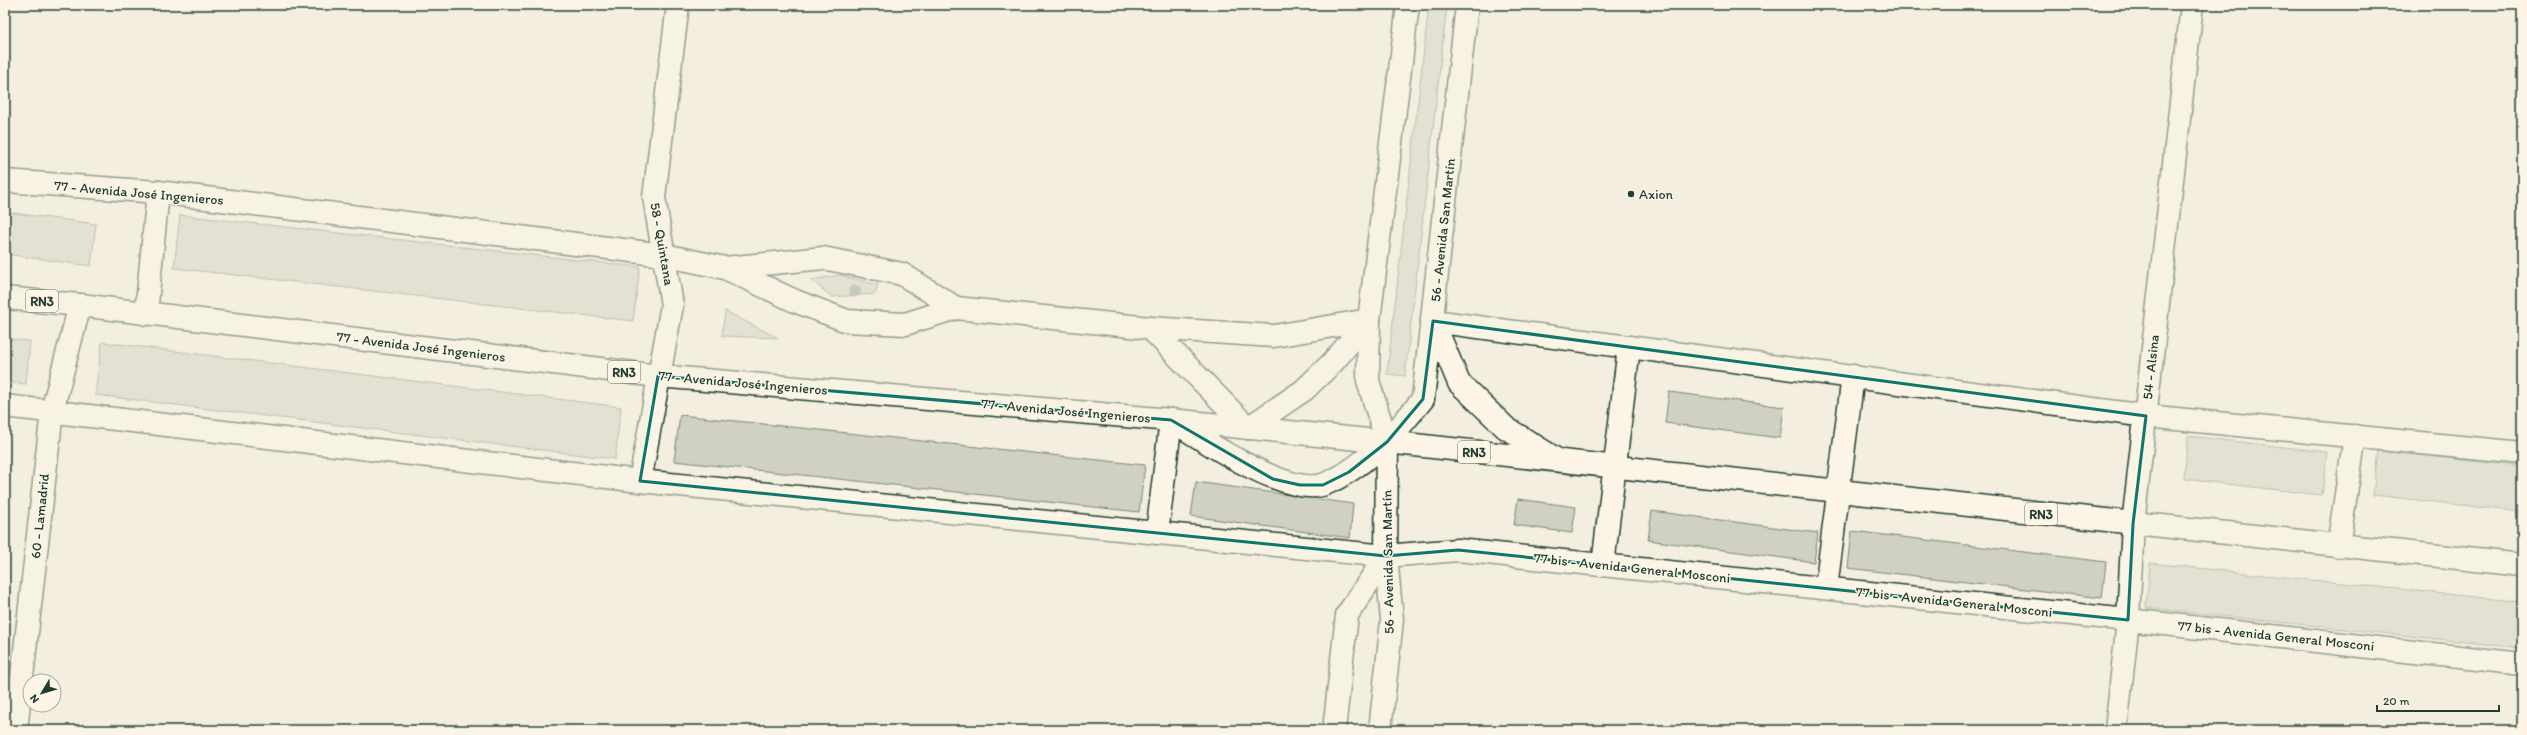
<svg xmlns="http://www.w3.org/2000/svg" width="2527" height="735" viewBox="0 0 2527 735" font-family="Itim,sans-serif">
  <rect width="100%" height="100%" fill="#f3eede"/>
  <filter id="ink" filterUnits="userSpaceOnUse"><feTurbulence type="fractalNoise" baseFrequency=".025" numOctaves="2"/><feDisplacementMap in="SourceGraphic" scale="8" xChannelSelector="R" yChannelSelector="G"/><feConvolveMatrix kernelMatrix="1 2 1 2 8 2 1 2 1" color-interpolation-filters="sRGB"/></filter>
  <g filter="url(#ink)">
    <g fill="#d0d1c2" stroke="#78877b">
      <path d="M1429 5H1447L1405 376 1387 374Z"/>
      <path d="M5 212 96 224 91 266 5 254Z"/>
      <path d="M180 215 640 267 633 321 174 268Z"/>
      <path d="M840 275 878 285 875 294 832 297 811 280Z"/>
      <path d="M725 311 778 338 722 336Z"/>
      <path d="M5 339 30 341 26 384 5 382Z"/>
      <path d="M102 342 621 407 615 459 95 395Z"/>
      <path d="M1669 392 1784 407 1780 438 1665 423Z"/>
      <path d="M680 415 1145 465 1139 512 674 461Z"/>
      <path d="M2188 436 2327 452 2322 495 2184 479Z"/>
      <path d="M2378 450 2522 467V512L2373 495Z"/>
      <path d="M1196 482 1353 504 1350 538 1191 516Z"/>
      <path d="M1518 499 1576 507 1572 533 1514 525Z"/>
      <path d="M1652 511 1818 533 1814 562 1648 540Z"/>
      <path d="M1852 531 2106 562 2102 598 1848 568Z"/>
      <path d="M2150 563 2522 602V648L2146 608Z"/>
    </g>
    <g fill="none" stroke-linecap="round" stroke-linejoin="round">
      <g stroke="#1f3d34" stroke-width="25">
        <g id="minor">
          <path d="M5 181 158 192 664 255 725 268 795 301 847 321 905 324 956 308 1150 328 1274 336 1369 320"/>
          <path d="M725 268 823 258 902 274 956 308"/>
          <path d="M146 314 158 192"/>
          <path d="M1433 321 2146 416 2522 453"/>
          <path d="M1150 328 1248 428"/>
          <path d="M5 406 640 481 1386 556 1458 550 2128 620 2522 664"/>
          <path d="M640 481 672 305 654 197 678 5"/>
          <path d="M1157 533 1171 420"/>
          <path d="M2338 546 2355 436"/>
          <path d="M1603 565 1629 347"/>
          <path d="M1826 588 1853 376"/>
          <path d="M16 730 52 411 80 305"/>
          <path d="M1334 730 1347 615 1386 556"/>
          <path d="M1380 730 1392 620 1386 556 1387 442"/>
          <path d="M2116 730 2128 620 2133 524 2192 5"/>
        </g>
      </g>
      <g stroke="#1f3d34" stroke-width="25">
        <g id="major">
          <path d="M1387 442 1423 399 1467 5"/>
          <path d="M1387 442 1368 381 1369 320 1408 5"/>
        </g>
      </g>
      <g stroke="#1f3d34" stroke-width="25">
        <g id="highway">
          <path d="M5 298 80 305 658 376 1171 420 1387 442 2522 565"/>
          <path d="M1433 321 1459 383 1506 428 1556 459"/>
          <path d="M1176 423C1206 442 1290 498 1325 484 1348 475 1368 457 1387 442"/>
          <path d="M1248 428 1304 390 1333 362 1369 320"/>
        </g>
      </g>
      <use href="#minor" stroke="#fcf5e5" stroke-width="22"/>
      <use href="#major" stroke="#fcf5e5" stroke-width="22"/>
      <use href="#highway" stroke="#fcf5e5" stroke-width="22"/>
    </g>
    <circle fill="#929d90" cx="855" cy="291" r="6"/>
  </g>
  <path d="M0 0H2527V735H0ZM1433 321 2146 416 2133 524 2128 620 1458 550 1386 556 640 481 658 376 1171 420 1273 479 1300 485H1323L1349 472 1387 442 1423 399Z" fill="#f3eede" fill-opacity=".55" fill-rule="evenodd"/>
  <path fill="none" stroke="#0f766e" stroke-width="3" stroke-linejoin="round" d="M1433 321 2146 416 2133 524 2128 620 1458 550 1386 556 640 481 658 376 1171 420 1273 479 1300 485H1323L1349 472 1387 442 1423 399Z"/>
  <circle fill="#1f3d34" stroke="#fcf5e5" stroke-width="1.5" cx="1631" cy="194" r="4"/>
  <g text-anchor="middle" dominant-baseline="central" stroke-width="3" stroke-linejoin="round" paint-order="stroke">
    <g fill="#fcf5e5" stroke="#617469" stroke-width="1">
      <rect x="26" y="290" width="32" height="22" rx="3"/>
      <rect x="608" y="361" width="32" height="22" rx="3"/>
      <rect x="1458" y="441" width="32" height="22" rx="3"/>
      <rect x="2025" y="503" width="32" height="22" rx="3"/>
    </g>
    <g font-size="13" font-weight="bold" fill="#1f3d34">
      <text x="42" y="301">RN3</text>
      <text x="624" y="372">RN3</text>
      <text x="1474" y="452">RN3</text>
      <text x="2041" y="514">RN3</text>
    </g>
    <g font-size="14" fill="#1f3d34" stroke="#fcf5e5">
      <text transform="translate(139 193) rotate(5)">77 - Avenida José Ingenieros</text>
      <text transform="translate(1443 230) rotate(-84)">56 - Avenida San Martín</text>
      <text transform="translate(662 244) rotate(80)">58 - Quintana</text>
      <text transform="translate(421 347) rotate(7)">77 - Avenida José Ingenieros</text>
      <text transform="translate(2151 367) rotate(-84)">54 - Alsina</text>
      <text transform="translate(743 383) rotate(5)">77 - Avenida José Ingenieros</text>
      <text transform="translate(1066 411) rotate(5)">77 - Avenida José Ingenieros</text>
      <text transform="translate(40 516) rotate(-84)">60 - Lamadrid</text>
      <text transform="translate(1388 562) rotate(-91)">56 - Avenida San Martín</text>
      <text transform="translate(1632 568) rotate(6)">77 bis - Avenida General Mosconi</text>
      <text transform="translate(1954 602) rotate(6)">77 bis - Avenida General Mosconi</text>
      <text transform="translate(2276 636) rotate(6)">77 bis - Avenida General Mosconi</text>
    </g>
    <g font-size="14" fill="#1f3d34" stroke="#fcf5e5" text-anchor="start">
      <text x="1639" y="194">Axion</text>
    </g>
  </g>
  <rect width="2527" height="735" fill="none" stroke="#fcf5e5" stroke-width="20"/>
  <rect x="10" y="10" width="2507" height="715" fill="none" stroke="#1f3d34" stroke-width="1.5" filter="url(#ink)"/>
  <g transform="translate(42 693) rotate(232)"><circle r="19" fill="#fcf5e5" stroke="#a4ab9e"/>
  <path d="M0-3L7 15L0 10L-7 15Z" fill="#1f3d34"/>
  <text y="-6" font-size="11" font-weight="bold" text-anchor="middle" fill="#1f3d34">N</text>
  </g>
  <path d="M2377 705v6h122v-6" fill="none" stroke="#1f3d34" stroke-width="2"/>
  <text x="2383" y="705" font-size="12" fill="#1f3d34" stroke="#fcf5e5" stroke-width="3" paint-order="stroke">20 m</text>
</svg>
